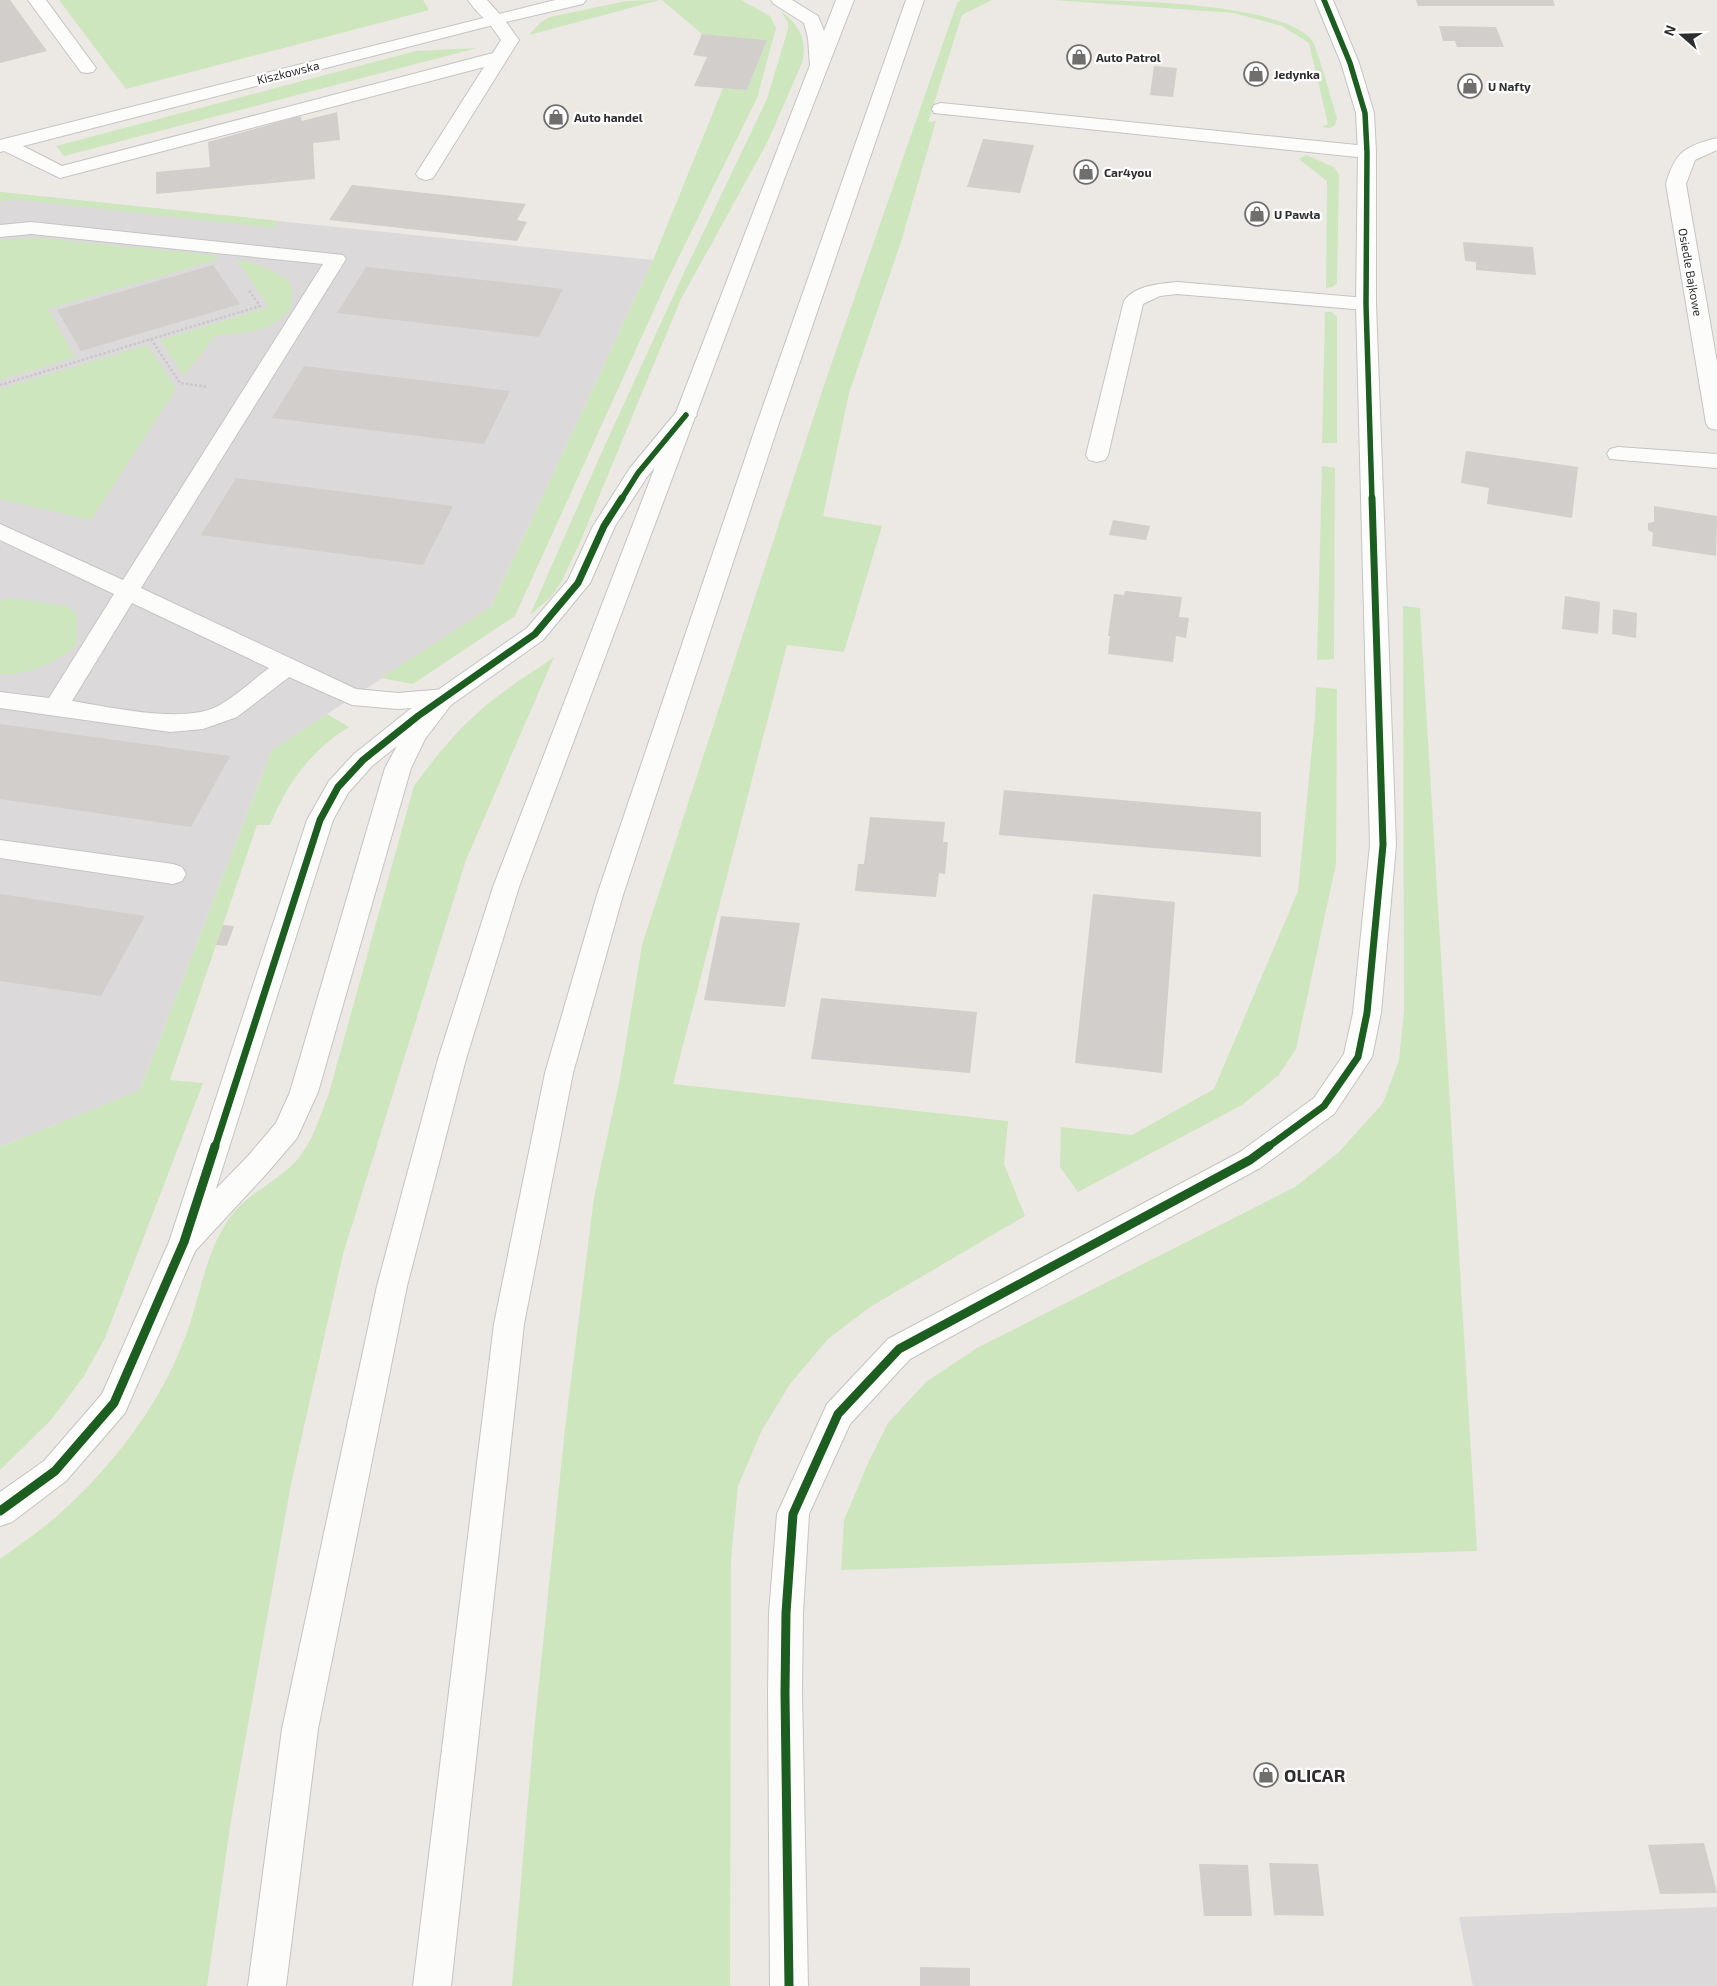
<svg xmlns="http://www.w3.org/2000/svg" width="1717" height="1986" viewBox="0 0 1717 1986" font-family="'Exo 2',sans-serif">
  <rect width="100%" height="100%" fill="#ece8e4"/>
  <g fill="#dcd9db">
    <path d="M0 192 653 260 491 607 272 750 140 1090 0 1147Z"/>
    <path d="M1717 1907V1986H1473L1459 1917Z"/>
  </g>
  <g fill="#cee6be">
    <path d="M59 0H423L429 10 126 89Z"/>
    <path d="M660 0 529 35 541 22 550 17 626 1Z"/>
    <path d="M662 0H741L770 16 776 28 757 98 667 281 515 616 413 684 381 678 491 607 653 260 723 88 747 90 767 40 702 34Z"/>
    <path d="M961 0H992L962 15 928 122 936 121 901 242 849 393 823 516 882 526 844 652 787 645 673 1084 1008 1121 1004 1164 1025 1216 870 1307 828 1339 790 1384 761 1432 738 1486 731 1559 730 1986H512L533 1742 565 1428 594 1198 620 1078 642 945 822 391 957 3Z"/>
    <path d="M1053 0C1109 0 1274 0 1311 39 1317 46 1333 105 1337 118L1335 125 1330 128 1322 127 1328 124 1309 43 1282 26 1234 13Z"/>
    <path d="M781 11C799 25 808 39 802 63L767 143 680 301 581 540 562 581 550 598 530 615 600 456 682 277 767 99 788 29V23Z"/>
    <path d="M477 48 64 156 56 146 416 51Z"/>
    <path d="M1306 155 1334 167 1339 175 1337 283 1333 287 1326 288 1327 181 1299 159Z"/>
    <path d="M0 192 279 221 275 228 21 200 0 201Z"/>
    <path d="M39 238 214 255 217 260 48 309 75 357 0 380V240Z"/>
    <path d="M236 259C249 261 289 274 292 288 293 294 291 302 291 308 268 335 248 331 215 336L184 376 160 340 269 307Z"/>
    <path d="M1325 312H1332L1337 317V443H1322Z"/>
    <path d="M147 345 176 389 91 520 0 499V389Z"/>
    <path d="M1322 466 1335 468 1334 659 1317 660Z"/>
    <path d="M8 598 68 606 77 616 76 646C54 663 28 676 0 674V601Z"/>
    <path d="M1403 606 1420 608 1477 1551 841 1570 844 1520 868 1463 888 1423 926 1382 977 1348 1295 1187 1338 1153 1383 1103 1399 1060 1404 1011Z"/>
    <path d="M554 657 466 860 343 1254 291 1484 232 1814 207 1986H0V1559C19 1545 39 1532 57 1516 110 1469 157 1409 183 1343 199 1303 204 1256 228 1220 245 1194 276 1183 296 1161 313 1142 320 1116 329 1093L414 786C437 754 462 724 494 699 513 684 534 671 554 657Z"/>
    <path d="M1316 687 1337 689 1336 864 1296 1049 1279 1075 1242 1105 1078 1192 1060 1167 1061 1127 1132 1135 1214 1089 1298 891 1315 717Z"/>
    <path d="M327 714 349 727C311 750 286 785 270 825H257L170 1080 203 1083 105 1338 84 1376 51 1420 0 1470V1147L140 1090 272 750Z"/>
  </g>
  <g fill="#d1cecb">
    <path d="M0 0H10L47 51 0 63Z"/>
    <path d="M1416 0H1553L1555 6H1418Z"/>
    <path d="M1439 26 1496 27 1504 47H1457L1455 41H1443Z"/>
    <path d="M702 34 767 40 747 90 694 86 707 57 693 55Z"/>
    <path d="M1154 66 1177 68 1173 97 1150 95Z"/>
    <path d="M337 112 340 140 313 143 315 179 156 194V172L210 167 208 142 300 116 302 121Z"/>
    <path d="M983 139 1034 145 1020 193 967 187Z"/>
    <path d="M352 185 526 204 517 220 527 222 517 241 329 220Z"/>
    <path d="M1463 242 1533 247 1536 275 1476 270V262L1465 261Z"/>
    <path d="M213 265 240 304 81 351 57 310Z"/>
    <path d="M366 267 563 289 539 337 337 313Z"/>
    <path d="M304 366 510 391 484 444 272 418Z"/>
    <path d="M1466 451 1578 467 1572 518 1487 504 1489 488 1461 483Z"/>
    <path d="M236 478 453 506 423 565 201 535Z"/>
    <path d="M1654 506 1717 516 1716 556 1652 546 1653 533 1648 530V523L1654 522Z"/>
    <path d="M1113 520 1150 526 1146 540 1109 535Z"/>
    <path d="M1125 591 1182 597 1179 617 1189 618 1186 638 1176 636 1173 662 1108 654 1110 636H1108L1114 594 1124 595Z"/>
    <path d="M1565 596 1600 602 1598 634 1562 629Z"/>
    <path d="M1613 609 1637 613 1636 638 1612 634Z"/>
    <path d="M0 724 230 756 191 827 0 799Z"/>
    <path d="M1004 790 1261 812V857L999 835Z"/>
    <path d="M870 817 945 822 943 842H948L945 874 939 873 936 897 855 891 858 864H864Z"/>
    <path d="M0 894 145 916 101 996 0 981Z"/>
    <path d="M1093 894 1175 902 1162 1073 1075 1063Z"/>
    <path d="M721 916 800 923 785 1007 704 1000Z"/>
    <path d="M223 925 234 926 227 946 216 945Z"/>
    <path d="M821 998 977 1012 970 1073 811 1059Z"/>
    <path d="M1704 1843 1717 1893 1660 1894 1648 1845Z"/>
    <path d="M1269 1863 1318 1864 1324 1916 1274 1915Z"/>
    <path d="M1199 1864 1248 1865 1252 1916H1204Z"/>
    <path d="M920 1967 970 1968V1986H920Z"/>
  </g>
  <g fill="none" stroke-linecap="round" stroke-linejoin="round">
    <g stroke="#c5c4c5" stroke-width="2">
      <g id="lane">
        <path d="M28 0H46L96 68 93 72 87 73 81 72Z"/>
        <path d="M495 14 501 15 519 40 433 178 426 180 419 178 416 174 484 67 60 178 0 149V141L6 139 13 141 62 166 493 53 501 40 486 19 489 15Z"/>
        <path d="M941 103 1367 146 1374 148 1376 152 1374 156 1367 158 934 113 932 109 934 105Z"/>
        <path d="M31 222 343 255 346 259 141 588 356 689 398 693 445 689 454 691 457 697 425 739 411 768 318 1092 297 1138 268 1172 195 1251 184 1255 173 1251 169 1242 173 1233 248 1156 276 1123 290 1092 385 768 406 729 424 707 398 709 352 705 289 677 237 717 203 729 170 732 0 708V692L49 698 114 594 0 540V524L123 580 323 264 31 234 0 237V225ZM132 603 269 668C253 680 237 695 220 705 185 725 111 707 72 701Z"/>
        <path d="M1177 282 1366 298 1373 300 1376 304 1373 308 1366 310 1177 294 1160 296 1143 304 1108 455 1105 460 1097 462 1089 460 1086 455 1124 301C1135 285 1160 284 1177 282Z"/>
        <path d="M0 840 173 864 182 867 186 874 182 881 173 884 0 858Z"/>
      </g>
    </g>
    <g stroke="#c5c4c5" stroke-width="2">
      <g id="street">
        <path d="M468 0H487L504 19 501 23C487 26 476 11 468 0Z"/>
        <path d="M1315 0H1333L1359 63 1374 113 1376 152V304L1396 845 1381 1013 1372 1057 1334 1114 1260 1168 910 1359 850 1424 809 1514 803 1613 802 1693 808 1986H770L768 1693 769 1613 777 1514 827 1404 888 1339 1240 1152 1314 1098 1344 1054 1353 1013 1370 845 1356 304 1358 152 1356 113 1341 63Z"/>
        <path d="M1717 138V150L1695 160 1686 184 1717 362V430L1709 428 1706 423 1666 184C1675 152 1685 146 1717 138Z"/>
        <path d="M686 409 694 410 697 415 647 477 615 526 590 583 543 640 427 722 372 766 348 793 333 820 199 1242 125 1413 66 1481 12 1522 0 1526V1492L44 1461 102 1394 169 1242 307 820 329 781 354 754 409 710 527 628 568 580 593 526 630 468 678 410Z"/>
        <path d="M1618 447 1717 454V468L1610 459 1607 454 1610 449Z"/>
      </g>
    </g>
    <g stroke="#c5c4c5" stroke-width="2">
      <g id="secondary">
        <path d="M555 0H586L583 4 497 24 0 152V140Z"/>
        <path d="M771 0H792L818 16 824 31 836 0H854L785 177 519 887 466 1059 407 1286 318 1729 286 1986H248L282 1729 377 1286 438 1059 493 887 810 65 808 38 804 23 774 4Z"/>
        <path d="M906 0H924L778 426 623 895 573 1073 524 1324 451 1986H413L494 1324 545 1073 597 895 756 426Z"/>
      </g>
    </g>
    <g stroke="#c9c9c8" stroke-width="2.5" stroke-dasharray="2.5 2" stroke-linecap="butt">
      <path d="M151 339 180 383 208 387"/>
      <path d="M0 385 260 306 248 289"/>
    </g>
    <use href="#lane" fill="#fcfcfb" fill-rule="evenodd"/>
    <use href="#street" fill="#fcfcfb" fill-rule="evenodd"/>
    <use href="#secondary" fill="#fcfcfb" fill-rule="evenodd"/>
    <g stroke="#fff" stroke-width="8">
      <g id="cycleway-far2">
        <path d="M1324 0 1350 63 1365 113 1367 152 1366 304 1372 500"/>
        <path d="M621 500 638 473 686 415"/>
      </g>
    </g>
    <g stroke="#fff" stroke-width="10">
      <g id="cycleway-far1">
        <path d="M215 1147 320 820 338 787 363 760 418 716 535 634 578 583 604 526 622 498"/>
        <path d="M1268 1147 1324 1106 1358 1057 1367 1013 1383 845 1372 498"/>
      </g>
    </g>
    <g stroke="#fff" stroke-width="12">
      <g id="cycleway">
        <path d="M0 1511 55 1471 114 1403 184 1242 215 1146"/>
        <path d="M789 1986 785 1693 786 1613 793 1514 838 1414 899 1349 1250 1160 1269 1146"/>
      </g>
    </g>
    <use href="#cycleway-far2" stroke="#1b5e20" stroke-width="5.5"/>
    <use href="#cycleway-far1" stroke="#1b5e20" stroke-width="7"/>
    <use href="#cycleway" stroke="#1b5e20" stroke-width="9"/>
  </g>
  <defs>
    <g id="shop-ring" transform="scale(1.25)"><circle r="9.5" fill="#fff" stroke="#706f6e" stroke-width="1.5"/><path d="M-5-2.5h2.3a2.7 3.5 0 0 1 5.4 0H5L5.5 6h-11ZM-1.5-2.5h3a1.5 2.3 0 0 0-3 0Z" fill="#706f6e"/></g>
  </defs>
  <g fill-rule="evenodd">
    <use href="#shop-ring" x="1079" y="57"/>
    <use href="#shop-ring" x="1256" y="74"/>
    <use href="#shop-ring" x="1470" y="86"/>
    <use href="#shop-ring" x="556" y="117"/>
    <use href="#shop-ring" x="1086" y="172"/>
    <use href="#shop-ring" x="1257" y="214"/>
    <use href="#shop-ring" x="1266" y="1775"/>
  </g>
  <g text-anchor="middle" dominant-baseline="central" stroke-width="4.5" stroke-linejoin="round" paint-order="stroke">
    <g font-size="12" font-weight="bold" fill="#2e2e2e" stroke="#fff" text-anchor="start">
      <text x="1096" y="57">Auto Patrol</text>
      <text x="1274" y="74">Jedynka</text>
      <text x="1488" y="86">U Nafty</text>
      <text x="574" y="117">Auto handel</text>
      <text x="1104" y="172">Car4you</text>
      <text x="1274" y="214">U Pawła</text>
    </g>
    <g font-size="12" fill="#2e2e2e" stroke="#fff">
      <text transform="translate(288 72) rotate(-14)">Kiszkowska</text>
      <text transform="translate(1691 272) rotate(80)">Osiedle Bajkowe</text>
    </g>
    <g font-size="18" font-weight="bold" fill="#2e2e2e" stroke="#fff" text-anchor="start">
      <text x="1284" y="1775">OLICAR</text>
    </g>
  </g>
  <g transform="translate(1682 35) rotate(290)" stroke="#ffffff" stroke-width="4" paint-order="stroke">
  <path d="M0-4L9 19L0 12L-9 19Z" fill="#2e2e2e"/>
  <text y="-8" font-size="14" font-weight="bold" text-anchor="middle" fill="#2e2e2e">N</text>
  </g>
</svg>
